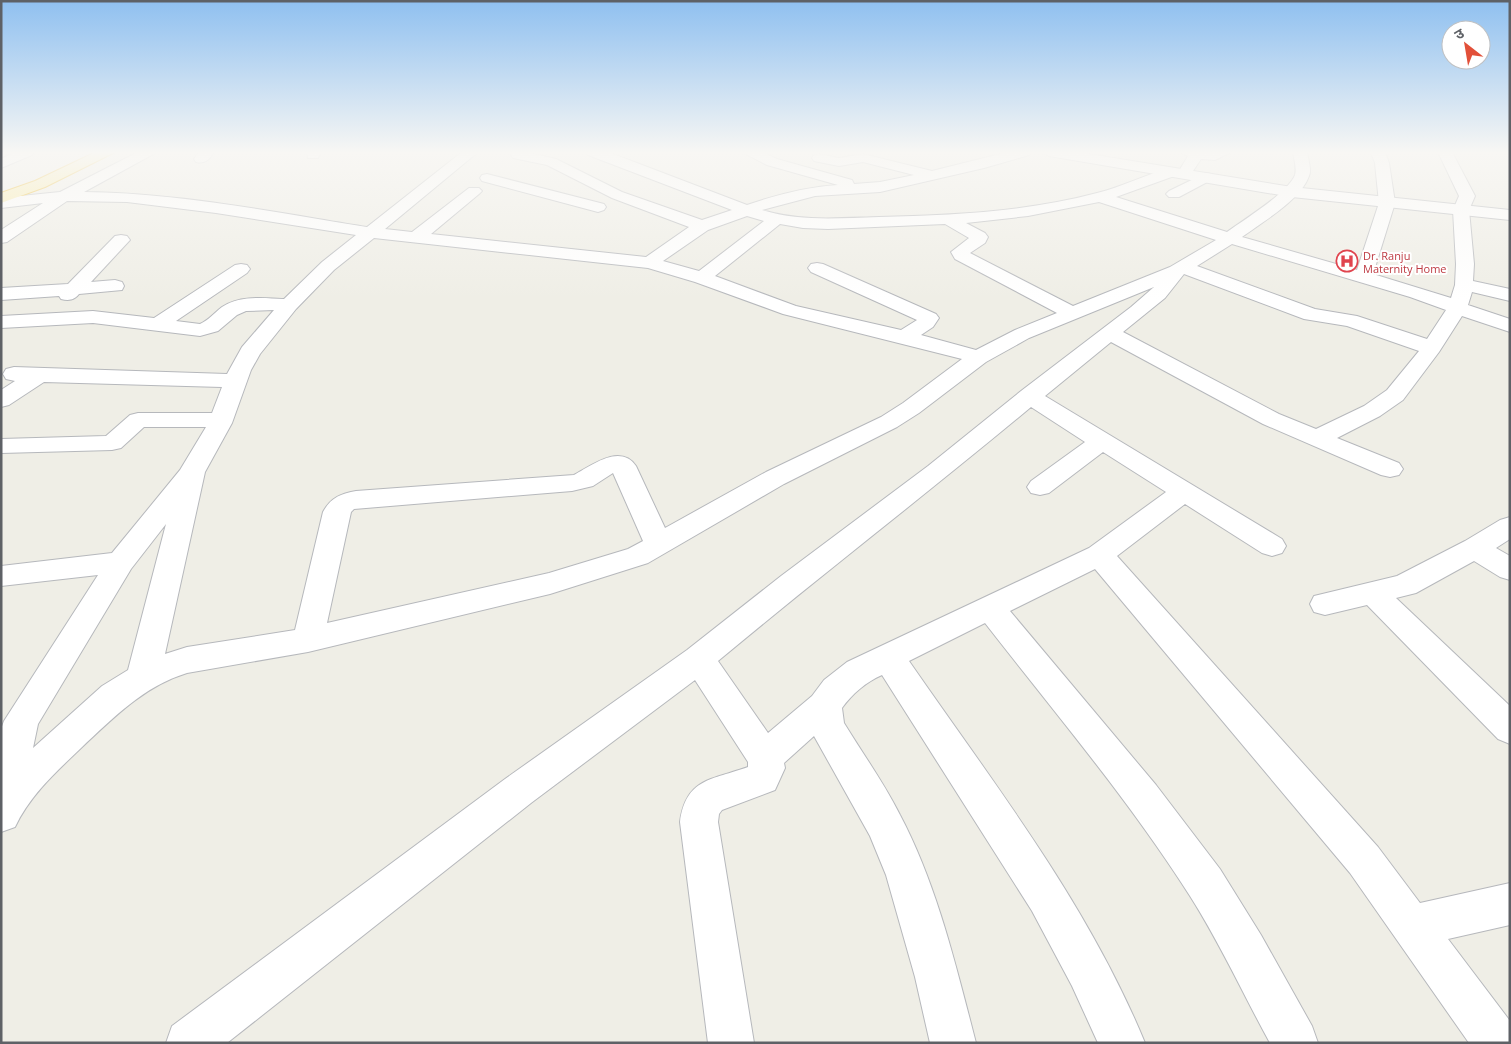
<svg xmlns="http://www.w3.org/2000/svg" width="1511" height="1044" viewBox="0 0 1511 1044" font-family="'Open Sans','Noto Sans Devanagari',sans-serif">
  <rect width="100%" height="100%" fill="#efeee6"/>
  <g fill="none" stroke-linecap="round" stroke-linejoin="round">
    <g stroke="#b6b8bc" stroke-width="2">
      <g id="minor">
        <path d="M15 152H34L32 155 1 168V159Z"/>
        <path d="M138 152H157L84 192C179 193 273 212 367 227L462 152H478L385 229 412 232 469 188H479L482 191 479 194 431 234 646 257 689 227 612 198 547 165 513 158 511 155 513 152H526L556 159 622 192 702 220 732 210 588 155 586 152H608L747 205C776 195 806 187 838 185L767 165 742 152H762L777 159 852 180 854 184 880 182 914 175 863 162 839 166 814 161 812 158 814 155 819 154 839 158 863 154 932 171 1008 152H1031L1029 155 984 168 880 192 815 196 762 210C801 222 840 218 879 217 952 215 1026 212 1097 193 1122 187 1146 174 1172 168L1179 171 1188 156 1180 152H1231L1215 160 1201 159 1189 177 1184 178 1177 175 1116 197 1227 232C1243 220 1288 193 1295 175 1297 168 1294 160 1293 152H1307C1308 160 1312 169 1309 176 1301 200 1262 222 1242 237L1357 270 1379 203 1375 163 1371 152H1385L1389 163 1395 203 1373 274 1451 298 1455 285 1456 264 1453 210 1459 196 1438 152H1452L1475 196 1469 210 1474 264 1473 281 1510 289V301L1472 292 1468 305 1510 319V332L1462 316 1439 352 1403 400 1380 416 1337 438 1399 463 1403 469 1399 475 1390 477 1381 475 1263 424 1111 342 1045 396 1282 539 1286 546 1282 553 1272 556 1262 553 1185 504 1117 556 1378 847 1420 903 1510 883V925L1448 939 1510 1021V1043H1469L1350 873 1095 569 1010 611 1156 785 1220 869 1261 935 1312 1026 1318 1043H1270C1243 994 1220 943 1190 896 1129 800 1055 713 985 623L909 661C994 784 1088 904 1145 1043H1098L1072 986 1032 911 882 675C866 682 852 694 842 708L844 723C863 754 884 783 900 815 937 885 956 966 976 1043H930L915 977 886 875 870 836 814 736 784 763 785 768 775 790 722 810 719 814 718 822 754 1043H708L680 822C686 778 712 780 748 767V762L695 680 531 803 227 1043H166L172 1026 505 779 687 650 781 576 928 466 1021 391 1131 307 1154 287 1029 338 986 362 919 413 897 427 784 484 648 563 550 594 308 652 187 673C144 686 113 718 81 748 56 772 30 795 15 827L1 832V729L4 721 98 575 1 586V566L112 553 180 470 206 427H144L121 448 112 450 1 453V439L106 436 130 415 138 413H212L222 387 44 382 9 405 1 407V390L15 381 6 379 3 374 6 369 14 367 227 374 242 347 274 310 246 311 237 315 218 331 200 336 93 323 1 328V316L93 311 154 318 235 265 241 264 247 265 250 269 247 273 176 321 200 324C209 320 214 313 222 307 240 295 264 298 284 299L322 262 356 235 216 213 127 202 67 201 7 242 1 243V230L43 203 1 208V198L60 192ZM1099 202 1216 240 1170 267 1073 306 970 253 985 243 988 237 985 233 966 223 1028 216ZM747 216 764 221 699 271 663 261 708 230ZM780 224 803 228 828 229 945 224 969 238 951 252 955 259 1057 313 1015 330 976 350 921 335 933 327 939 318 936 314 823 264 817 263 811 264 808 268 811 272 917 320 901 330 796 306 715 276ZM374 238 648 268 695 282 783 314 962 359 903 403 881 417 766 472 665 528 636 466C620 443 591 466 574 475L356 491C341 494 331 497 323 512L295 630 187 647 165 654 205 472 232 423 251 370 260 354 296 309 334 270ZM1232 244 1410 297 1446 310 1427 339 1357 316 1315 309 1197 266ZM1184 274 1304 319 1347 326 1419 351 1387 390 1364 406 1316 429 1279 414 1123 332 1165 298ZM1031 407 1085 442 1031 481 1027 487 1031 493 1040 495 1049 493 1103 452 1166 492 1089 548 847 662 824 680 812 696 768 733 718 661C821 575 928 493 1031 407ZM613 473 643 541 628 549 549 573 327 623 351 512 354 509 572 491 593 486ZM166 524 128 670 102 686 33 748 38 724 131 569Z"/>
        <path d="M199 152H214C209 160 205 164 196 162L194 159Z"/>
        <path d="M307 152H321L318 158H308Z"/>
        <path d="M1206 173 1211 174 1213 177 1211 180 1179 197H1169L1166 194 1169 191Z"/>
        <path d="M487 174 604 204 606 207 604 210 598 212 482 181 480 178 482 175Z"/>
        <path d="M121 235 127 236 130 240 91 282 115 280 122 282 124 286 122 290 79 294C74 300 69 301 61 299L59 296 1 300V288L68 284 115 236Z"/>
        <path d="M1510 517V539L1496 548 1510 556V580L1500 577 1474 561 1416 593 1396 598 1510 706V744L1498 739 1367 605 1325 615 1314 612 1310 604 1314 596 1397 576 1465 541 1500 520Z"/>
      </g>
    </g>
    <g stroke="#b6b8bc" stroke-width="2">
      <path id="tertiary" d="M1042 152H1077L1292 187 1510 210V220L1292 197 1049 156Z"/>
    </g>
    <g stroke="#ecb20a" stroke-width="2">
      <path id="trunk" d="M96 152H115L45 187 1 203V193L35 181Z"/>
    </g>
    <use href="#minor" fill="#fff" fill-rule="evenodd"/>
    <use href="#tertiary" fill="#fff" fill-rule="evenodd"/>
    <use href="#trunk" fill="#faeca2" fill-rule="evenodd"/>
  </g>
  <linearGradient id="sky" x2="0" y2="1"><stop stop-color="#8fc0f0"/><stop offset="0.51" stop-color="#f8f7f4"/><stop offset="1" stop-color="#f8f7f4" stop-opacity="0"/></linearGradient>
  <rect width="1511" height="299" fill="url(#sky)"/>
  <defs>
    <g id="hospital-ring" transform="scale(1.125)"><circle r="9.5" fill="#fff" stroke="#e0444e" stroke-width="1.5"/><path d="M-5-5h3v3.5h4V-5h3V5h-3V1.5h-4V5h-3Z" fill="#e0444e"/></g>
  </defs>
  <g fill-rule="evenodd">
    <use href="#hospital-ring" x="1347" y="261"/>
  </g>
  <g text-anchor="middle" dominant-baseline="central" stroke-width="4" stroke-linejoin="round" paint-order="stroke">
    <g font-size="11" fill="#be3a42" stroke="#fff" text-anchor="start">
      <text x="1363" y="255">Dr. Ranju<tspan x="1363" dy="13">Maternity Home</tspan></text>
    </g>
  </g>
  <rect width="1511" height="1044" fill="none" stroke="#5e6166" stroke-width="5"/>
  <g transform="translate(1466 45) rotate(329)"><circle r="24" fill="#ffffff" stroke="#bfc0c2"/>
  <path d="M0-4L9 19L0 12L-9 19Z" fill="#e25039"/>
  <text y="-8" font-size="14" font-weight="bold" text-anchor="middle" fill="#5e6166">उ</text>
  </g>
</svg>
